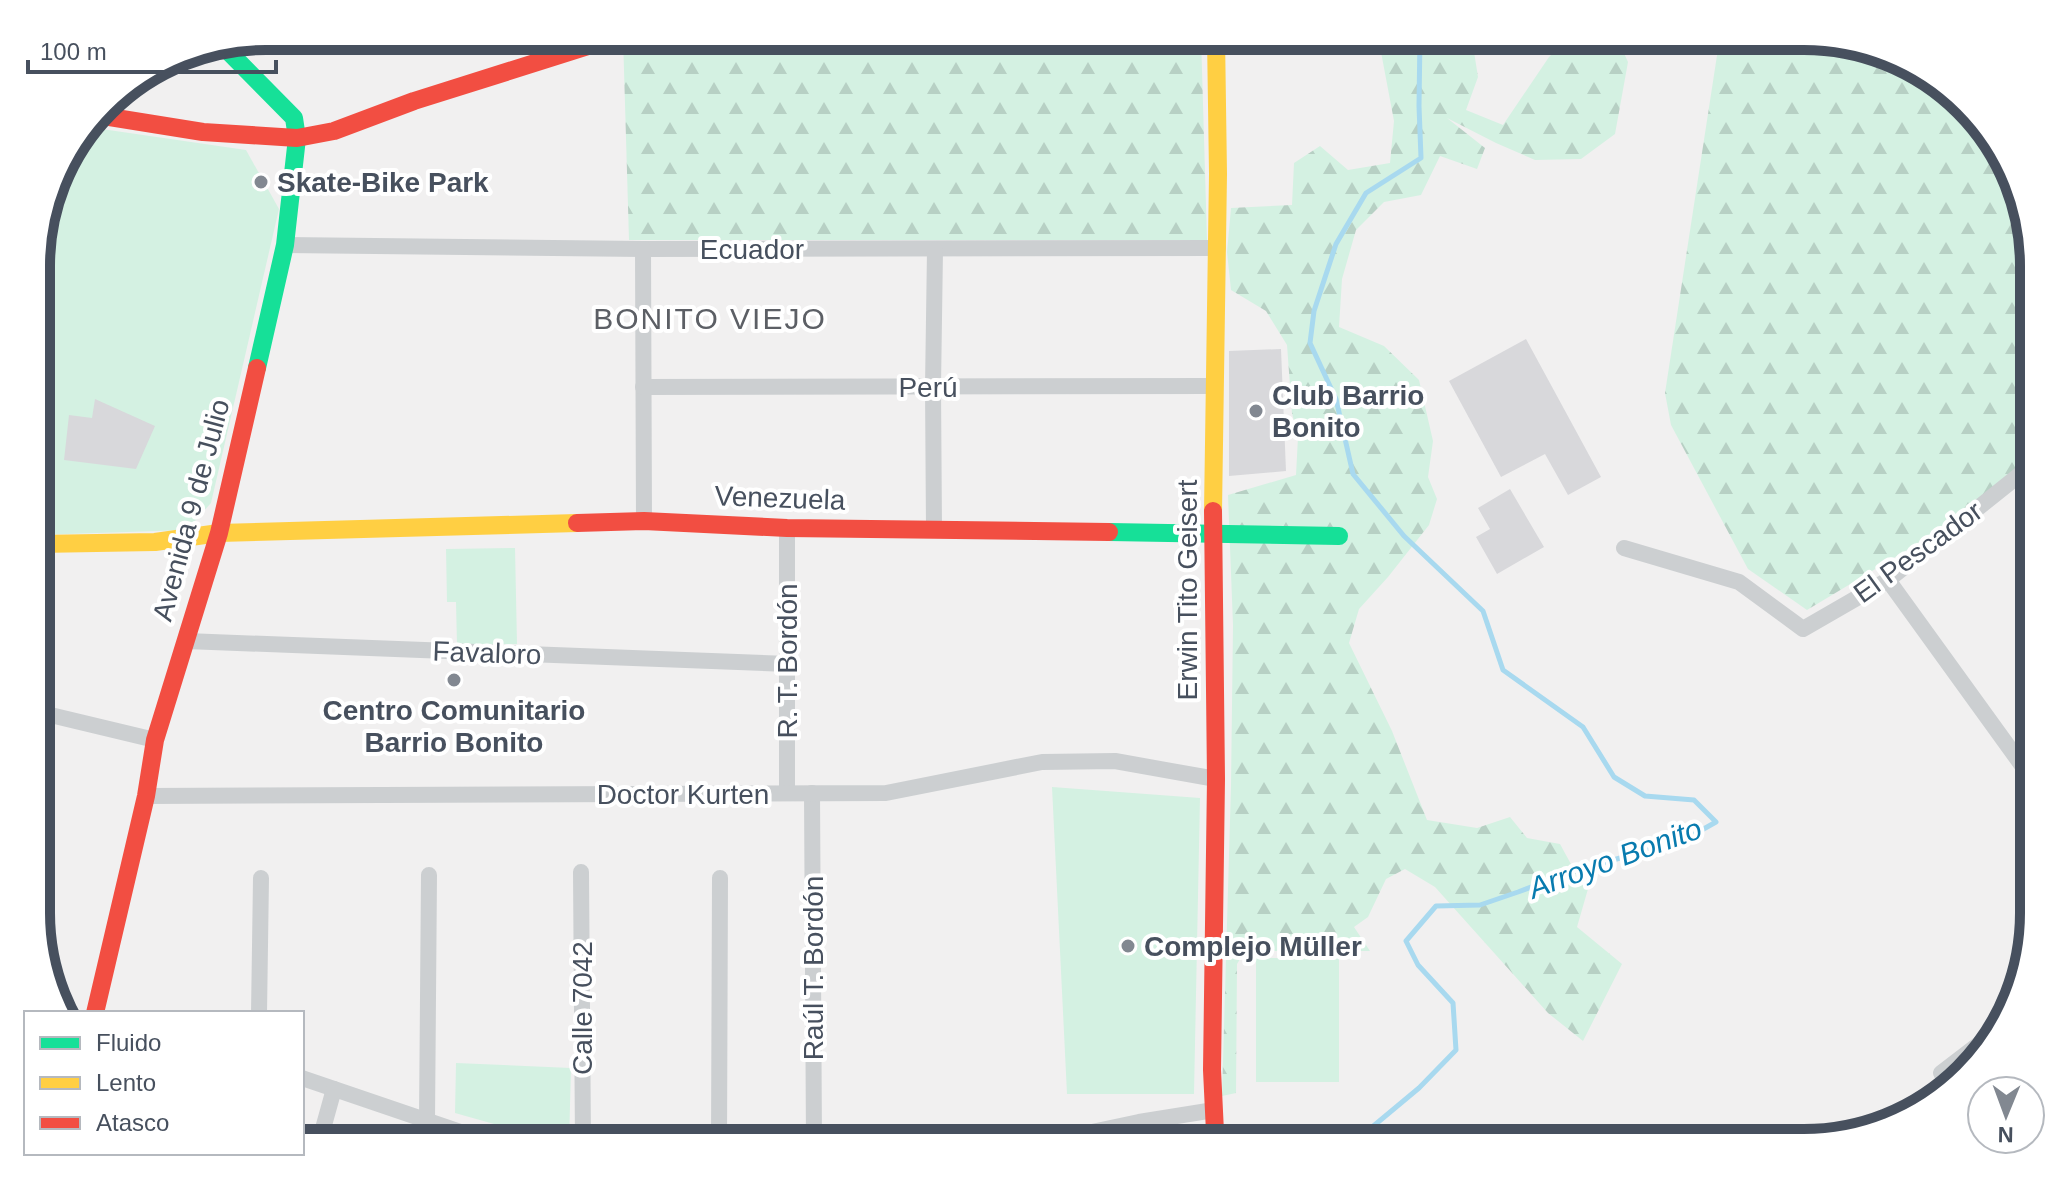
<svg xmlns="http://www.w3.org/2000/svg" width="2070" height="1179" viewBox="0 0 2070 1179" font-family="Helvetica,sans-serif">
  <defs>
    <pattern id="forest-firs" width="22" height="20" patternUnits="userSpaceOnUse" patternTransform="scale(2)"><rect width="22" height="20" fill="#d4f1e2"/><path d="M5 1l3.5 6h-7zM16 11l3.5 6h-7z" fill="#b7d0c4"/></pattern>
  </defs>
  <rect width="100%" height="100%" fill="#f1f0f0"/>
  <g fill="url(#forest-firs)">
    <path d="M623 36H1201L1207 240H629Z"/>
    <path d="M1378 36H1494L1472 39 1478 77 1466 110 1503 125 1549 57 1571 36H1616L1628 62 1615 134 1581 159 1535 160 1496 143 1447 118 1485 148 1477 169 1440 156 1421 195 1384 202 1356 230 1342 279 1339 327 1384 346 1419 380 1433 441 1428 477 1437 499 1429 525 1388 577 1359 609 1349 643 1392 731 1427 820 1477 828 1510 817 1527 838 1560 844 1578 877 1590 882 1577 927 1622 964 1583 1041 1548 1013 1435 887 1405 869 1386 879 1368 917 1354 927 1370 951H1245L1237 964 1236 1093 1222 1096 1231 786 1233 625 1228 495 1296 475 1298 437 1292 413 1287 345 1266 311 1231 290 1227 252 1231 208 1292 205 1294 163 1320 146 1348 170 1390 163 1394 121Z"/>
    <path d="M1720 36H1805L1919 67 1996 139 2033 250V463L1912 547 1807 610 1748 569 1671 425 1665 393Z"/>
  </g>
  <g fill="#d4f1e2">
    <path d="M88 127 246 150 279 209 211 503 187 530 38 535V236L60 164Z"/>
    <path d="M515 548 517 644 457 645 456 602H447L446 549Z"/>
    <path d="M1052 787 1200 798 1194 1094H1067Z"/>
    <rect x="1256" y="958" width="83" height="124"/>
    <path d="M456 1063 571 1068 569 1143H562L455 1113Z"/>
  </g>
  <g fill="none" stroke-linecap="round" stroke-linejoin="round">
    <path stroke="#a8d9ef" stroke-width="5" d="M1353 1143 1419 1088 1456 1050 1453 1003 1418 965 1406 941 1436 906 1480 905 1518 892 1574 871 1684 840 1716 822 1694 800 1645 796 1614 777 1583 727 1503 670 1483 611 1404 536 1353 474 1336 399 1310 343 1314 311 1336 244 1366 193 1421 158 1419 106 1420 36"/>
  </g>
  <g fill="#d8d8db">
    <path d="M1526 339 1601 477 1568 495 1545 454 1501 477 1449 381Z"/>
    <path d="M1281 349 1286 471 1229 476V351Z"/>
    <path d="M95 399 155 426 136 469 64 460 69 415 92 418Z"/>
    <path d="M1510 489 1544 547 1497 574 1476 537 1490 529 1478 508Z"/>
  </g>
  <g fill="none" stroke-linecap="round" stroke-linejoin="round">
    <g stroke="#cccfd1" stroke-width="16">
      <path d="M285 245 643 249 1218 248"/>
      <path d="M643 249 644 521"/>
      <path d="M643 387 1214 386"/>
      <path d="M787 528V793"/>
      <path d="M934 529 933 387 935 250"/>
      <path d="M1624 548 1739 582 1803 629 1888 580 2033 464"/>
      <path d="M1888 580 2034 782"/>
      <path d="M186 641 788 664"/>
      <path d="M38 712 155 740"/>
      <path d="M812 793 814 1143"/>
      <path d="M146 796 886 793 1042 762 1115 761 1216 779"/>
      <path d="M581 872 583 1143"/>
      <path d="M63 1011 70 1013"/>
      <path d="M259 1013 261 878"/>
      <path d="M302 1078 493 1143"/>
      <path d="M1948 1083 1941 1073 2005 1024"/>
      <path d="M427 1121 429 875"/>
      <path d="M319 1143 334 1089"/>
      <path d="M719 1143 720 878"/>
      <path d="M1040 1143 1139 1122 1214 1110"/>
    </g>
    <g stroke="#16e098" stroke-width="18">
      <path d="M222 45 294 118 297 138 285 245 257 368"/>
      <path d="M1109 532 1339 536"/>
    </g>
    <g stroke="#ffcf43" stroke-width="18">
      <path d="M1213 511 1218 174 1216 36"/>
      <path d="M38 544 155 542 219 533 577 523"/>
    </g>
    <g stroke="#f24e42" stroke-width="18">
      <path d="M97 115 203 132 297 138 334 131 414 101 620 36"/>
      <path d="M1213 511 1216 779 1212 1070 1215 1132 1221 1143"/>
      <path d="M577 523 644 521 787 528 1109 532"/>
      <path d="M95 1013 146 796 155 740 219 533 257 368"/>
    </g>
  </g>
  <g fill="#828891" stroke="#fff" stroke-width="3">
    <circle cx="261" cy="182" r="8"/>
    <circle cx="1256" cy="411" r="8"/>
    <circle cx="454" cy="680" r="8"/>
    <circle cx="1128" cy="946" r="8"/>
  </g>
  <g text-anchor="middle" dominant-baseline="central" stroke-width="8" stroke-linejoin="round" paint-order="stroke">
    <g font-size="28" font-weight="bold" fill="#47505e" stroke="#fff" text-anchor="start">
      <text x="277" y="182">Skate-Bike Park</text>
      <text x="1272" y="395">Club Barrio<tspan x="1272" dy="32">Bonito</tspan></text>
      <text x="454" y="710" text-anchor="middle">Centro Comunitario<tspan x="454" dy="32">Barrio Bonito</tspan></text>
      <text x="1144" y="946">Complejo Müller</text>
    </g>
    <g font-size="28" fill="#47505e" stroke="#fff">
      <text x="752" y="249">Ecuador</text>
      <text x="928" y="387">Perú</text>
      <text transform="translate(780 498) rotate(2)">Venezuela</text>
      <text transform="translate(191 510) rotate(-75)">Avenida 9 de Julio</text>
      <text transform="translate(1918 552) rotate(-36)">El Pescador</text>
      <text transform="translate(1187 590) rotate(-90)">Erwin Tito Geisert</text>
      <text transform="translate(487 653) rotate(2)">Favaloro</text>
      <text transform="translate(787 661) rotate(-90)">R. T. Bordón</text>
      <text x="683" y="794">Doctor Kurten</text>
      <text transform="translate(813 968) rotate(-90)">Raúl T. Bordón</text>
      <text transform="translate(582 1008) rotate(-90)">Calle 7042</text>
    </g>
    <g font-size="30" letter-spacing="2" fill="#5c5f65" stroke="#fff">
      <text x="710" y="318">BONITO VIEJO</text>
    </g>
    <g font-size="30" font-style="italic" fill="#087baf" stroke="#fff">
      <text transform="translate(1615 858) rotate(-20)">Arroyo Bonito</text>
    </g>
  </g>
  <path d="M0 0H2070V1179H0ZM266 50H1804A216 216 0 0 1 2020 266V913A216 216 0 0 1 1804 1129H266A216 216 0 0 1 50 913V266A216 216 0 0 1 266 50Z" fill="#fff" fill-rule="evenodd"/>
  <path fill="none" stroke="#47505e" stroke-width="10" d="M266 50H1804A216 216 0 0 1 2020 266V913A216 216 0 0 1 1804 1129H266A216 216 0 0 1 50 913V266A216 216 0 0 1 266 50Z"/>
  <rect x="24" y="1011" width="280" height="144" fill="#ffffff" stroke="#b5b9bf" stroke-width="2"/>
  <rect x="40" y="1037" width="40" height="12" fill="#16e098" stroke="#b5b9bf" stroke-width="2"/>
  <text x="96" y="1051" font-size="24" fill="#47505e">Fluido</text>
  <rect x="40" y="1077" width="40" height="12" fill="#ffcf43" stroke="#b5b9bf" stroke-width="2"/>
  <text x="96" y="1091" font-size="24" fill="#47505e">Lento</text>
  <rect x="40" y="1117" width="40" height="12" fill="#f24e42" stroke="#b5b9bf" stroke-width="2"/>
  <text x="96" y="1131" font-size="24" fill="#47505e">Atasco</text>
  <g transform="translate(2006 1115) rotate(181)"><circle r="38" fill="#ffffff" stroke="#b5b9bf" stroke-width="2"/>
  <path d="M0-6L14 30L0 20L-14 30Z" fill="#828891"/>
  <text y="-12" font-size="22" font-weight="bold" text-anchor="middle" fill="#47505e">N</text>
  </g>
  <path d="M28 60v12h248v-12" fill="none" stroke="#47505e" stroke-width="4"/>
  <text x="40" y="60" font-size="24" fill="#47505e" stroke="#ffffff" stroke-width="6" paint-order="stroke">100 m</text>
</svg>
